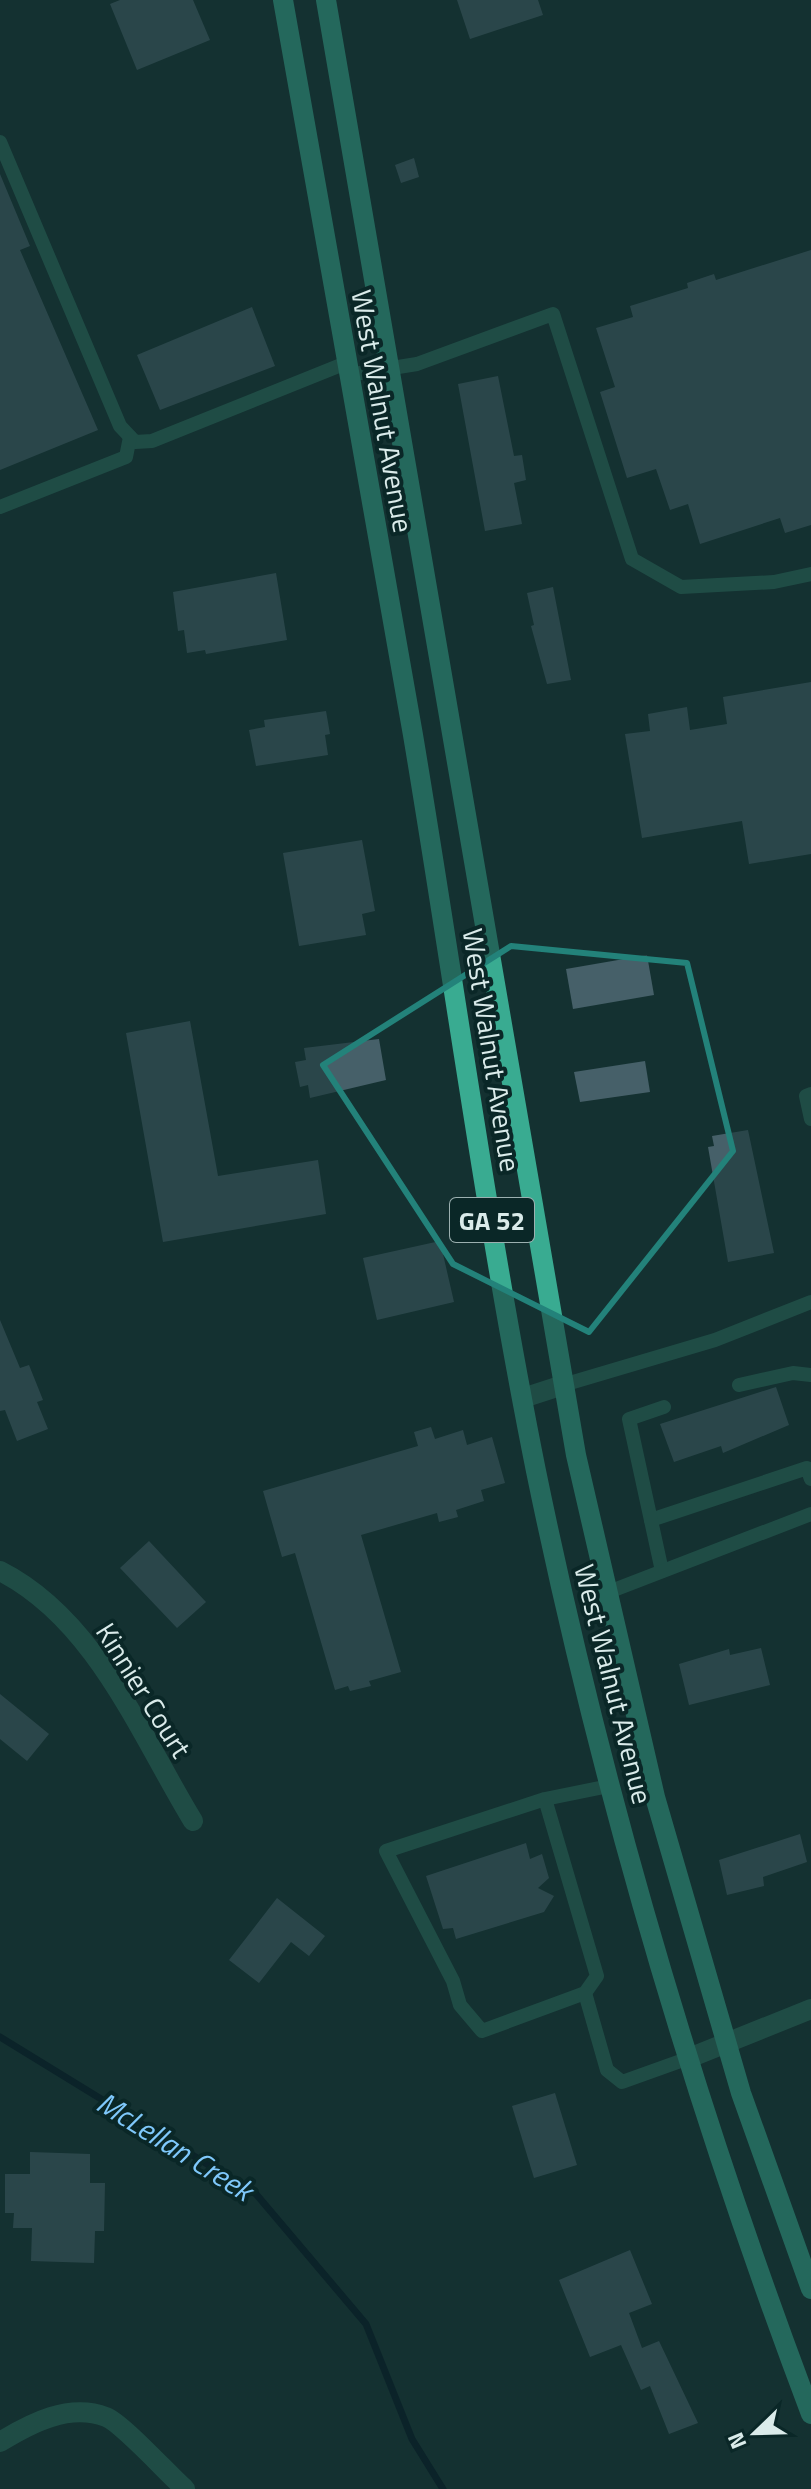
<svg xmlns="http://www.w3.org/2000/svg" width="811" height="2489" viewBox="0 0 811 2489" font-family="'Titillium Web',sans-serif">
  <rect width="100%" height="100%" fill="#143131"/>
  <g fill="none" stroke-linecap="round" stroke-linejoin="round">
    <path stroke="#00121f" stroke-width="7" d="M0 2037 256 2194 366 2324 412 2439 443 2489"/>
  </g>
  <g fill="#466069">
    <path d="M120 0H193L210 40 137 70 110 4Z"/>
    <path d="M457 0H538L543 15 470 39Z"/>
    <path d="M414 158 419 177 401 183 395 165Z"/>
    <path d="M0 174 30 246 20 250 98 430 0 470Z"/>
    <path d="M811 250V525L785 533 780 518 700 544 688 504 670 510 656 469 627 478 600 392 615 387 596 328 633 317 630 306 688 288 687 283 714 274 716 280Z"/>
    <path d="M252 307 275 366 160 410 137 355Z"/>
    <path d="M498 376 514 456 522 455 526 480 514 483 522 524 485 531 458 384Z"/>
    <path d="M276 573 287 640 206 654 205 650 187 653 184 630 178 631 173 592Z"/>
    <path d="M553 587 571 680 547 684 531 626 534 625 527 593Z"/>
    <path d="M811 682V854L749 864 742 821 642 838 625 734 650 731 648 714 687 707 690 730 727 724 723 697Z"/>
    <path d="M326 711 330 734 325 735 328 755 256 766 249 730 265 727 264 720Z"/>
    <path d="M362 840 375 911 362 914 366 935 299 946 283 853Z"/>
    <path d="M647 955 654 995 573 1009 566 969Z"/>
    <path d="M190 1021 218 1176 318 1160 326 1214 163 1242 126 1033Z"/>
    <path d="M379 1039 386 1080 310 1098 308 1085 300 1087 295 1062 306 1060 304 1048Z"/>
    <path d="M645 1061 650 1092 580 1102 574 1072Z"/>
    <path d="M748 1130 774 1253 728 1262 708 1147 714 1146 712 1136Z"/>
    <path d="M440 1241 454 1302 377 1320 363 1258Z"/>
    <path d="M0 1320 20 1368 29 1365 43 1400 37 1402 48 1429 17 1441 5 1410 0 1411Z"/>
    <path d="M776 1387 789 1425 723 1453 721 1446 674 1462 660 1424Z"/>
    <path d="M431 1427 435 1439 463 1430 467 1445 492 1437 505 1483 481 1490 484 1501 456 1510 458 1517 439 1522 437 1513 361 1535 401 1672 369 1681 371 1686 350 1691 348 1686 335 1690 295 1553 282 1557 263 1491 418 1446 414 1432Z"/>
    <path d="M149 1541 206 1602 177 1628 120 1568Z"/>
    <path d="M761 1648 770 1685 689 1705 679 1664 729 1649 730 1655Z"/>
    <path d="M0 1694 49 1734 27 1761 0 1739Z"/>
    <path d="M800 1834 807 1862 763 1877 764 1886 727 1895 719 1860Z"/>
    <path d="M526 1843 530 1859 542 1854 549 1878 538 1888 554 1896 544 1912 456 1939 453 1928 443 1929 426 1876Z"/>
    <path d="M277 1898 325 1936 309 1956 291 1942 259 1983 229 1960Z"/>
    <path d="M555 2093 577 2165 534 2178 512 2106Z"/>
    <path d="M30 2152 90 2154V2183H105L104 2231H95L94 2263 31 2261 32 2228H13L14 2213H5V2174H30Z"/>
    <path d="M630 2250 652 2304 629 2313 642 2348 659 2341 698 2423 669 2434 650 2386 641 2390 621 2345 590 2357 559 2280Z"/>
  </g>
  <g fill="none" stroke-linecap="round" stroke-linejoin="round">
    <g stroke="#2d6e5e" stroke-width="14">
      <path d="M0 142 120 426 135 442 152 441 346 363"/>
      <path d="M348 375 417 364 553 314 632 559 681 587 774 582 811 574"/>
      <path d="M0 507 126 457 130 437"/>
      <path d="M811 1094 806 1096 811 1119"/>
      <path d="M563 1385 715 1340 811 1302"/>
      <path d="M739 1385 793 1373 811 1375"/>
      <path d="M651 1520 807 1468 811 1479"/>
      <path d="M662 1571 629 1419 664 1407"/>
      <path d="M606 1593 811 1514"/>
      <path d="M545 1799 597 1976 585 1993 482 2031 460 2005 453 1981 386 1851 545 1799 609 1786"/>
      <path d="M585 1993 607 2070 622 2082 689 2058"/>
    </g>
    <g stroke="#2d6e5e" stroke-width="20">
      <path d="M523 1398 563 1385"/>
      <path d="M0 1571C95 1619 140 1734 193 1821"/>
      <path d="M689 2058 811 2009"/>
      <path d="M0 2442C31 2423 69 2403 106 2417 122 2423 169 2475 185 2489"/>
    </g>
    <g stroke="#39ab91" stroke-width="20">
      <path d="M283 0C325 245 372 490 413 735 454 980 487 1227 536 1471 602 1792 695 2107 811 2414"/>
      <path d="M326 0 576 1455 655 1797 741 2093 811 2289"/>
    </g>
  </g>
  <path d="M0 0H811V2489H0ZM511 946 687 963 733 1151 589 1332 453 1264 323 1065Z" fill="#143131" fill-opacity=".55" fill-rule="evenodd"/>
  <path fill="none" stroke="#23827a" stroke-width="6" stroke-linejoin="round" d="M511 946 687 963 733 1151 589 1332 453 1264 323 1065Z"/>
  <g text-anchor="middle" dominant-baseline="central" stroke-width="8" stroke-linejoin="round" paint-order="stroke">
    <rect fill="#0a2727" stroke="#9cb0b0" stroke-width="2" x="450" y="1198" width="84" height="44" rx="6"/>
    <g font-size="26" font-weight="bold" fill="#daebea">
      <text x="492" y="1220">GA 52</text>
    </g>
    <g font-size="28" fill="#daebea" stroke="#0a2727">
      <text transform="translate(383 411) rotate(80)">West Walnut Avenue</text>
      <text transform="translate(492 1050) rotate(81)">West Walnut Avenue</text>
      <text transform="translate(614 1684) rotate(76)">West Walnut Avenue</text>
      <text transform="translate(144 1690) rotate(58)">Kinnier Court</text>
    </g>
    <g font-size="30" font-style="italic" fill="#7fc8fb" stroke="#0a2727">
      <text transform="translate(175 2146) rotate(32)">McLellan Creek</text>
    </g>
  </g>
  <g transform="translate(755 2433) rotate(247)" stroke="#0a2727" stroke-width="6" paint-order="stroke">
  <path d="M0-6L14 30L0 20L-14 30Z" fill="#daebea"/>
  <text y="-12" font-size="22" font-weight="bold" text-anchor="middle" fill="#daebea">N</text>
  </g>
</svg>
